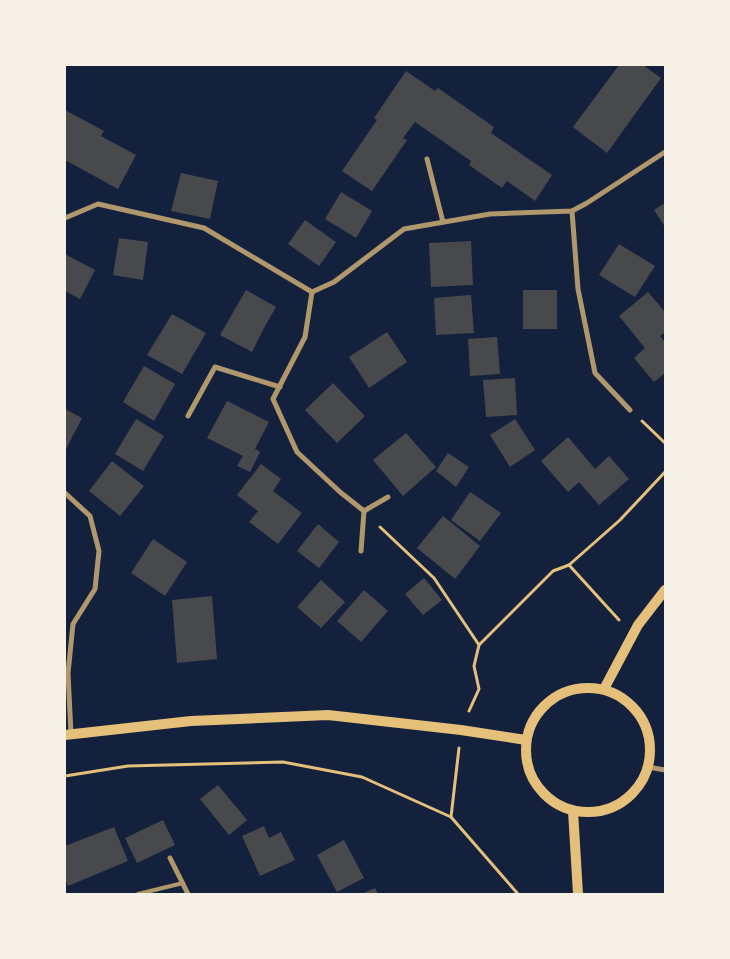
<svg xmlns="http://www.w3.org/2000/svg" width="730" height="959" viewBox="0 0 730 959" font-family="Barlow,sans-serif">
  <rect width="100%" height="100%" fill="#14213d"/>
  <g fill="#48494c">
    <path d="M619 65H643L661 78 607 153 573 127Z"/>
    <path d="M406 71 435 91 438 88 494 127 491 133 552 175 535 201 507 181 502 188 469 165 471 161 415 122 403 138 407 140 372 191 342 171 377 120 374 118Z"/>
    <path d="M65 110 104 131 101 136 136 155 118 189 65 160Z"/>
    <path d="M181 173 218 181 210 219 171 211Z"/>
    <path d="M341 192 372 211 356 238 325 219Z"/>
    <path d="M665 203V227L654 210Z"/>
    <path d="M305 220 336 242 319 266 288 244Z"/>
    <path d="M119 238 148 242 143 280 113 275Z"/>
    <path d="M471 241 473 285 431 287 429 243Z"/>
    <path d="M619 244 655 266 635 297 599 275Z"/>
    <path d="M65 254 95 270 80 299 65 291Z"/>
    <path d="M246 290 276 307 264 328 252 352 220 335Z"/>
    <rect x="523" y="290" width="34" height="39"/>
    <path d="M648 292 665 312V332L660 336 665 342V373L654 382 634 358 645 348 619 316Z"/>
    <path d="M471 295 474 333 436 335 434 298Z"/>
    <path d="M172 314 206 333 182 374 147 355Z"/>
    <path d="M387 332 407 362 369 388 349 357Z"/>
    <path d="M497 337 500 374 470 376 468 339Z"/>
    <path d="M144 366 175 384 154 421 123 402Z"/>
    <path d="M515 378 517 415 486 417 483 380Z"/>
    <path d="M333 383 365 416 337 443 305 410Z"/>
    <path d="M227 401 269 422 255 449 260 452 250 472 237 466 243 456 207 438Z"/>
    <path d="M65 409 82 418 65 451Z"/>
    <path d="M136 419 164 436 143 471 115 454Z"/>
    <path d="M515 419 535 450 510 467 490 435Z"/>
    <path d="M406 433 436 467 403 496 373 460Z"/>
    <path d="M568 437 595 469 609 456 629 479 599 505 579 482 568 492 541 461Z"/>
    <path d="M448 453 469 467 456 487 436 471Z"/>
    <path d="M112 461 144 486 120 516 89 491Z"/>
    <path d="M261 464 281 479 273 491 302 513 278 544 249 522 258 511 237 495Z"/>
    <path d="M470 492 501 513 480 541 451 520Z"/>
    <path d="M443 516 480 546 455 579 417 548Z"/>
    <path d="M318 524 339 542 319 568 297 551Z"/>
    <path d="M153 539 187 562 165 596 131 573Z"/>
    <path d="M424 578 442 600 423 615 405 594Z"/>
    <path d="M321 580 345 602 321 628 297 607Z"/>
    <path d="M364 590 388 611 361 642 337 621Z"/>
    <path d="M212 596 217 659 177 663 172 600Z"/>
    <path d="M218 785 247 820 229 835 200 799Z"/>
    <path d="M163 820 175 845 137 863 125 838Z"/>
    <path d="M264 826 269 838 281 832 295 860 260 876 242 836Z"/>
    <path d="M114 827 128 861 68 886 65 879V846Z"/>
    <path d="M344 840 364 878 337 892 317 855Z"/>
    <path d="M375 888 378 894H361Z"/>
  </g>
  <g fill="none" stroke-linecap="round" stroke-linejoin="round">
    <g stroke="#e5c07b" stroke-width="3">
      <path d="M642 421 665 443"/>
      <path d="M380 527 434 578 479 645"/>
      <path d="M569 565 619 620"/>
      <path d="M469 711 479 689 474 666 479 645 553 571 569 565 620 520 665 472"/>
      <path d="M65 776 128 766 283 762 362 777 451 817 518 894"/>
      <path d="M451 817 459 748"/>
    </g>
    <path stroke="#b1986c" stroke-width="4" d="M138 894 183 883"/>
    <g stroke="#b1986c" stroke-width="5">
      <path d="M427 159 443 222"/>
      <path d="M572 211 578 289 595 373 630 410"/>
      <path d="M65 218 98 204 204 228 312 292 334 282 404 229 490 214 572 211 587 203 665 152"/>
      <path d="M312 292 305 337 273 399 297 452 340 492 364 511 388 497"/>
      <path d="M188 416 215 367 280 387"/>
      <path d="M65 493 90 516 99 551 95 589 73 624 68 673 71 734"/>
      <path d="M361 551 364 511"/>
      <path d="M648 767 665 770"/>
      <path d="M170 858 188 894"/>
    </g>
    <g stroke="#e5c07b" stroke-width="10">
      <circle cx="588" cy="750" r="62"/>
      <path d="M604 689 638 625 665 590"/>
      <path d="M65 735 191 721 328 715 461 730 526 740"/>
      <path d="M573 811 578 894"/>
    </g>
  </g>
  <rect width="730" height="959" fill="none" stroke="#f6f1e7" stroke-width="132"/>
</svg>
